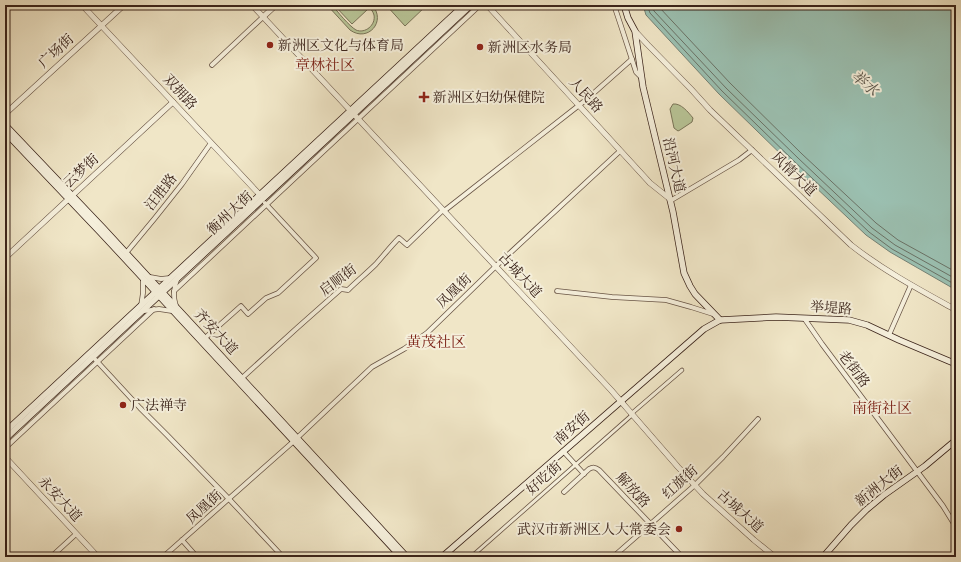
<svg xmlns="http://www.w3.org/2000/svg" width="961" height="562" viewBox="0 0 961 562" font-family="Alegreya,'Noto Serif SC',serif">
  <rect width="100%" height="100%" fill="#f0e6c7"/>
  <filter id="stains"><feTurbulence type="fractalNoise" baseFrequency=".005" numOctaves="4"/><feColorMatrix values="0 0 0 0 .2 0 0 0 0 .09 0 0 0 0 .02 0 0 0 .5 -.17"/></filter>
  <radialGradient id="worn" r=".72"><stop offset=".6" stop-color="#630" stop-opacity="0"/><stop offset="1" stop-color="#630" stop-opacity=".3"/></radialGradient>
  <g fill="#b8c597" stroke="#797458">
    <path d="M327 5H332C337 11 349 26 356 30 365 34 376 25 374 15 373 11 370 8 367 5H372C387 21 368 43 350 30Z"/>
    <path d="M334 5H365L368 9 352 24Z"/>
    <path d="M386 5H427L405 26Z"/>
    <path d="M673 104C681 103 688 112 693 118L692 122 680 130 678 131 674 128 670 109Z"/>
  </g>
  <path fill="#9bc0b1" stroke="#748175" d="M643 5H956V290L890 252 866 235 792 165 719 94 646 15Z"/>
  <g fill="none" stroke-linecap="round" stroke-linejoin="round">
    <g stroke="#6a7266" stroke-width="1">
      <path d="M647 5 650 13 722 91 795 162 869 232 892 249 956 285"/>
      <path d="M652 5 654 11 726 88 798 158 872 228 895 245 956 279"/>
      <path d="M658 5 659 7 730 83 802 154 876 223 898 240 956 272"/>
    </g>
    <g stroke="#685445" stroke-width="4.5">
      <g id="pedestrian">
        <path d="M631 414 682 370"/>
        <path d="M471 557 632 415"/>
      </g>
    </g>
    <g stroke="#685445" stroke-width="5.5">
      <g id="minor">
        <path d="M614 5 621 26 636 72 642 78"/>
        <path d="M212 65 263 17"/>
        <path d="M670 201 739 160 752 150"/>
        <path d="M444 211 587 99 632 59"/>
        <path d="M126 253 155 218 182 184 211 143"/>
        <path d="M150 277 161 279 170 278"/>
        <path d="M174 291 480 5"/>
        <path d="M557 291 612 297 666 300 691 307 713 314"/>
        <path d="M141 306 143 293V279"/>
        <path d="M176 306C173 297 173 289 177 280"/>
        <path d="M144 311 159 309 172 311"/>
        <path d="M804 318 822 344 943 506 956 527"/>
        <path d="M889 335 911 285"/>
        <path d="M205 338 241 306 248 314 266 298 278 293 316 258 265 203"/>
        <path d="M93 357 140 408 167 435 229 499 283 557"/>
        <path d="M242 378 297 328 341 289 348 290C357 281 367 273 376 264 384 255 391 246 399 238L407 245 443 210"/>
        <path d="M297 438 372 367 404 349 427 333 496 266 620 151"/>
        <path d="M5 448 154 309"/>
        <path d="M563 451 584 474"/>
        <path d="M564 492 589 469C593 467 595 467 599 470L682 557"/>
        <path d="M182 540 197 557"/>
        <path d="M51 557 76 534"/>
        <path d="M163 557 294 441"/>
        <path d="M613 557 695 485 723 457 758 419"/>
      </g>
    </g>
    <g stroke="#685445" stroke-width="6">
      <g id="tertiary">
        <path d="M82 5 260 195"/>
        <path d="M252 5 611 390 678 467 703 494 754 540 775 557"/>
        <path d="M487 5 650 183 670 199"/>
        <path d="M263 17 276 5"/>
        <path d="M635 31 648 45 691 89 710 110 851 245C884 271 920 290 956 310"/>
        <path d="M5 114 124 5"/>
        <path d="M5 258 173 102"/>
        <path d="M5 457 98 557"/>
      </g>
    </g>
    <g stroke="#3a231a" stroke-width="7">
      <g id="secondary">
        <path d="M624 5 628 18 635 31 643 87 673 212 684 273 690 286 695 294 720 320"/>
        <path d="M5 125 104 229 407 557"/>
        <path d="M5 132 101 233 401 557"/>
        <path d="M5 432 464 5"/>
        <path d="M5 439 471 5"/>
        <path d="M442 557 704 329 720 320 776 317 849 320 867 325 899 340 956 364"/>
        <path d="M823 557 851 525 866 510 884 495 925 466 956 440"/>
      </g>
    </g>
    <use href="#pedestrian" stroke="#f5efdb" stroke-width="3"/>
    <use href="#minor" stroke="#f5efdb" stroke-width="4"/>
    <use href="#tertiary" stroke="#f5efdb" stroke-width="5"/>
    <use href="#secondary" stroke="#f5efdb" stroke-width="5.5"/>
  </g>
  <g fill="#8f2418" stroke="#f5efdb" stroke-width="1.5">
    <circle cx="270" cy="45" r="4"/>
    <circle cx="480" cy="47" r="4"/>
    <path d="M422 91h4v4h4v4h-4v4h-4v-4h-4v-4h4z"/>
    <circle cx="123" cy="405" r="4"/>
    <circle cx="679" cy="529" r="4"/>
  </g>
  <g text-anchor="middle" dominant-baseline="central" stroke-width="4" stroke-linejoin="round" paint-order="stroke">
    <g font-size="14" fill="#3a231a" stroke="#f5efdb" text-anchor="start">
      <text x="278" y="45">新洲区文化与体育局</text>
      <text x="488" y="47">新洲区水务局</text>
      <text x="433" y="97">新洲区妇幼保健院</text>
      <text x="131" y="405">广法禅寺</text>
      <text x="671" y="529" text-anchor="end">武汉市新洲区人大常委会</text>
    </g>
    <g font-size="14" fill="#3a231a" stroke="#f5efdb">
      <text transform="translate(56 51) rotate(-43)">广场街</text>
      <text transform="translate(180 92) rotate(47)">双拥路</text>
      <text transform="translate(586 95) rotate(48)">人民路</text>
      <text transform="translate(674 165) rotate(77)">沿河大道</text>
      <text transform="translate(81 171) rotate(-43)">云梦街</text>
      <text transform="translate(794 174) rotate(44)">风情大道</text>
      <text transform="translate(161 192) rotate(-52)">汪胜路</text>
      <text transform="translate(230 213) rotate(-43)">衡州大街</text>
      <text transform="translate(520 275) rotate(47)">古城大道</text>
      <text transform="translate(338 280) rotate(-37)">启顺街</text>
      <text transform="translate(454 291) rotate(-44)">凤凰街</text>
      <text transform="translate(831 308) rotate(4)">举堤路</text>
      <text transform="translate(216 332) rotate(47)">齐安大道</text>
      <text transform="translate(854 369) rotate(53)">老街路</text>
      <text transform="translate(572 428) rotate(-41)">南安街</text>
      <text transform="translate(544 478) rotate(-42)">好吃街</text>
      <text transform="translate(680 482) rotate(-42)">红旗街</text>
      <text transform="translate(879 486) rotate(-38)">新洲大街</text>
      <text transform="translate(633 490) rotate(47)">解放路</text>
      <text transform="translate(60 499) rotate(47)">永安大道</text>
      <text transform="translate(204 507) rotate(-42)">凤凰街</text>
      <text transform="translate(740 511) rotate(42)">古城大道</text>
    </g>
    <g font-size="15" fill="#7a1f14" stroke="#f5efdb">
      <text x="325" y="65">章林社区</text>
      <text x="436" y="342">黄茂社区</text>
      <text x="882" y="408">南街社区</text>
    </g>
    <g font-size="15" font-style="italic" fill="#575247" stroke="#f5efdb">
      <text transform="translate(865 83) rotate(41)">举水</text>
    </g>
  </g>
  <rect width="961" height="562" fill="none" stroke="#f0e6c7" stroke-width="20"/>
  <rect x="6" y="6" width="949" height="550" fill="none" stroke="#3a231a" stroke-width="2"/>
  <rect x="10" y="10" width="941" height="542" fill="none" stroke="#3a231a"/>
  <rect width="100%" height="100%" filter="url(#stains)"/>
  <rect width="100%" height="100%" fill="url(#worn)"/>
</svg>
